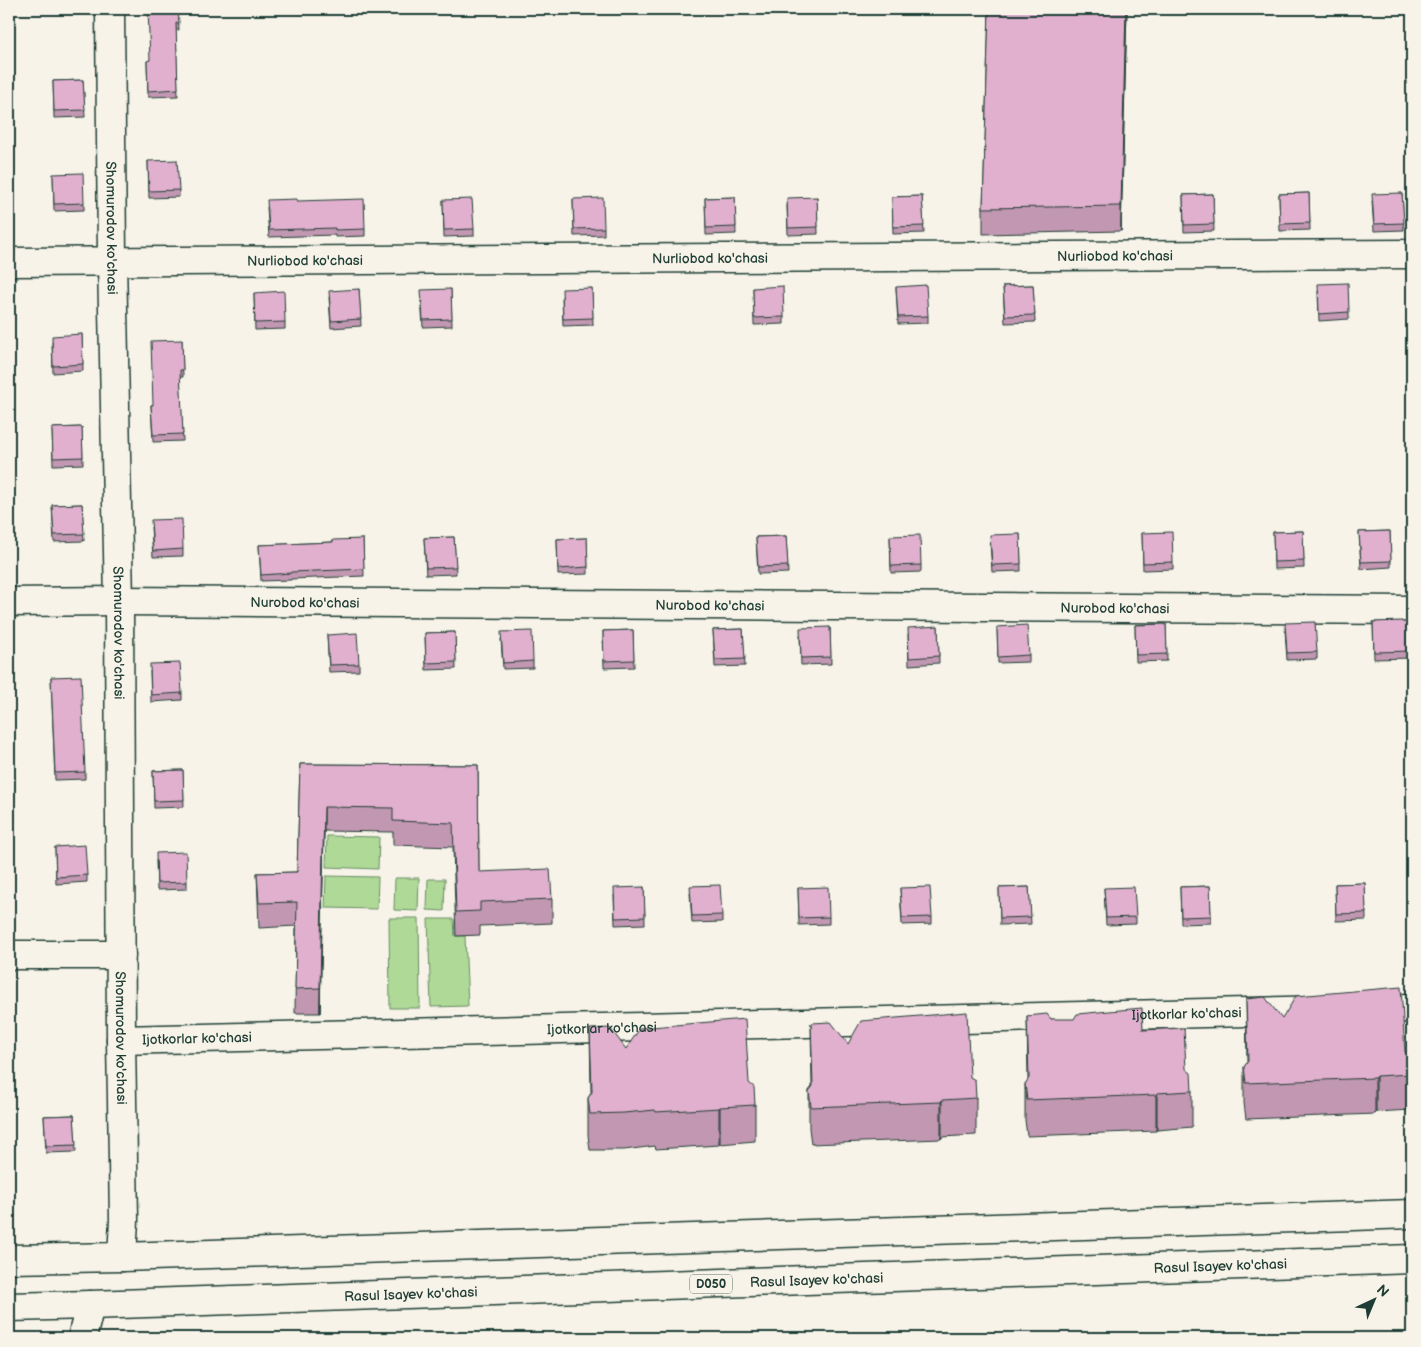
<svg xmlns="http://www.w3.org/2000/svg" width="1421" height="1347" viewBox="0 0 1421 1347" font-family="'Balsamiq Sans',sans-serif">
  <rect width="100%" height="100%" fill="#f7f3e8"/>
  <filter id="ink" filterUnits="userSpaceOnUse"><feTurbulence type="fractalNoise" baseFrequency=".02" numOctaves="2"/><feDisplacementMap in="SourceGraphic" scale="10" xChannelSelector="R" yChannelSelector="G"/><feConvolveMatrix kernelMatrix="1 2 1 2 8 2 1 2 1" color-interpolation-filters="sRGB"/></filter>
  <g filter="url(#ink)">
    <g fill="#afd996" stroke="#678b65">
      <path d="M327 836 379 837 378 869 326 867Z"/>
      <path d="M326 876 378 877 377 909 325 908Z"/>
      <path d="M395 878H419L418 911 394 910Z"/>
      <path d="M428 879H445L444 911 427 910Z"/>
      <path d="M389 918H419L420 1008H390Z"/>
      <path d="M428 919H454L455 936H465L468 1006 431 1007Z"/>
    </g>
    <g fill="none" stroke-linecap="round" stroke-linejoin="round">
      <g stroke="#1f3d34" stroke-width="31">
        <g id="minor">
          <path id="s1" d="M110 9 112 260 119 601 121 1040 124 1220 122 1257"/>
          <path id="s2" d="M9 262 1412 254"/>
          <path id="s3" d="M9 602 119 601 1412 610"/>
          <path d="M9 955H121"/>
          <path d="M1364 1009 1412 1008"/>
          <path id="s4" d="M121 1040 1324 1010"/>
          <path d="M82 1338 90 1305"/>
        </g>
      </g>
      <g stroke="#1f3d34" stroke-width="31">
        <g id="major">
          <path d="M9 1259 122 1257 1412 1214"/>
          <path id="s5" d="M9 1307 90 1305 1412 1259"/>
        </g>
      </g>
      <use href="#minor" stroke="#f7f3e8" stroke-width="28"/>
      <use href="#major" stroke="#f7f3e8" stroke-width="28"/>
    </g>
    <g fill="#c297b2" stroke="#1f3d34">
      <path d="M178 9 179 30H176L178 96 148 97 147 61 150 60Z"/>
      <path d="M989 9H1127L1121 231 983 234V208Z"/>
      <path d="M83 80 85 117 54 118 53 81Z"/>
      <path d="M148 161 179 190V197L149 198Z"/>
      <path d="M53 174 84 203V210L54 211Z"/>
      <path d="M1309 193 1310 230 1280 231 1279 194Z"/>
      <path d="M1402 193 1404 230 1374 231 1372 201Z"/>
      <path d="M1213 194 1214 231 1184 232 1183 195Z"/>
      <path d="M922 196 924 233 893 234 892 197Z"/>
      <path d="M735 197 736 234 706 235 705 198Z"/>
      <path d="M817 197 818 234 788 235 787 205Z"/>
      <path d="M573 199 604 228V235L574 236Z"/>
      <path d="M443 200 474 229V236L444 237Z"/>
      <path d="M297 201 365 229V236L335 237V235L269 237 267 207Z"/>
      <path d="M1033 285 1035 322 1005 323 1003 286Z"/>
      <path d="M896 287 928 316V323L898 324Z"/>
      <path d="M592 288 593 325 563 326 562 296Z"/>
      <path d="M753 288 784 317V324L754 325Z"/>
      <path d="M359 289 361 326 331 328 329 297Z"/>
      <path d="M451 289 452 326 423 327 421 297Z"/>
      <path d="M1318 291 1349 312V319L1319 321Z"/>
      <path d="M254 293 285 322V329L255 330Z"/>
      <path d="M82 334 83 371 53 373 52 342Z"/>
      <path d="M182 340 183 377H180L183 441 153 442 151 405H153Z"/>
      <path d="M82 427 83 464 53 465 52 428Z"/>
      <path d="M82 504 84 541 54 542 52 505Z"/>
      <path d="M151 527 183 549V556L153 557Z"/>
      <path d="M1303 531 1304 568 1274 569 1273 532Z"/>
      <path d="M1390 531 1391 567 1361 569 1359 532Z"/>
      <path d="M1142 533 1173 562V569L1143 570Z"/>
      <path d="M1020 534 1021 571 992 572 990 542Z"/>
      <path d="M786 536 788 573 758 574 756 537Z"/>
      <path d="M890 536 921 565V572L891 573Z"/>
      <path d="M454 537 456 574 426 575 424 538Z"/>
      <path d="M587 538 588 574 558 575 557 539Z"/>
      <path d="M363 539 364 576 291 579V580L261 581 259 545 333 542Z"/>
      <path d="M1373 622H1412V658L1374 659Z"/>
      <path d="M1166 624 1167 661 1136 662 1135 625Z"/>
      <path d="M938 626 939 663 909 665 908 634Z"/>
      <path d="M830 627 831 664 801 665 800 635Z"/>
      <path d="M997 627 1029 655V662L998 663Z"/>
      <path d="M743 629 745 666 715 667 713 630Z"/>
      <path d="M633 630 634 667 604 668 603 631Z"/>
      <path d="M1285 630 1317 652V659L1287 660Z"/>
      <path d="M455 632 456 669 426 670 425 633Z"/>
      <path d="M327 635 359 664V671L329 672Z"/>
      <path d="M501 639 533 661V668L503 669Z"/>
      <path d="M150 671 182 693V700L151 702Z"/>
      <path d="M51 677 85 772V779L55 780Z"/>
      <path d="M300 764 478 765 479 872 552 899V923L480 926V935L456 936 453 847 393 845V832L324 831 320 1013H295L296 926 259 928 257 873 297 872Z"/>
      <path d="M183 770 184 807 154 808 153 771Z"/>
      <path d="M55 847 87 875V882L56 884Z"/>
      <path d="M156 860 187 882V889L157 890Z"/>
      <path d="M1365 883 1366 920 1336 921 1335 884Z"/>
      <path d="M1210 886 1211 923 1181 924 1180 887Z"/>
      <path d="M644 887 645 924 615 925 614 895Z"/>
      <path d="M1029 887 1031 924 1000 925 999 888Z"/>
      <path d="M798 888 829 917V924L799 925Z"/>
      <path d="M900 888 932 917V924L902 925Z"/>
      <path d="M1104 888 1136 917V924L1106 925Z"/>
      <path d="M690 893 722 915V922L692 923Z"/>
      <path d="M1246 999 1282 1019 1405 1052 1411 1074V1110L1376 1112 1375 1114 1246 1119 1244 1103V1067L1247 1063Z"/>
      <path d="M1027 1016 1051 1019 1143 1030 1186 1069 1192 1091V1127L1157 1130 1156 1131 1027 1136 1025 1120V1084L1028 1080Z"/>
      <path d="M811 1023 848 1044 970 1077 976 1098V1135L942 1137 941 1139 811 1144 809 1128V1091L812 1087Z"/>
      <path d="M590 1029 626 1049 749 1083 755 1105V1141L720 1144 719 1145 656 1149 655 1146 624 1150H590L588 1135V1098L591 1093Z"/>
      <path d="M74 1115 76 1152 46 1153 44 1116Z"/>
    </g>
    <g fill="#9e7b91" stroke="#1f3d34">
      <path d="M1126 9H1127L1121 231V206Z"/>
      <path d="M324 807V831L320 1013V988Z"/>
      <path d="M1376 1076V1112L1375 1114V1078Z"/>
      <path d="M1157 1093V1130L1156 1131V1095Z"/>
      <path d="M942 1100V1137L941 1139V1102Z"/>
      <path d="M720 1107V1144L719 1145V1108Z"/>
    </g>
    <g fill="#e2b0cf" stroke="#1f3d34">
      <path d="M148 9H178L179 23H176L178 89 148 91 147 61 150 60Z"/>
      <path d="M989 9H1126L1121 206 983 208Z"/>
      <path d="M83 80 85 110 54 111 53 81Z"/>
      <path d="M177 160 179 190 149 191 148 161Z"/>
      <path d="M83 173 84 203 54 204 53 174Z"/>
      <path d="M1309 193 1310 223 1280 224 1279 194Z"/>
      <path d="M1402 193 1404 223 1374 224 1372 194Z"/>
      <path d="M1213 194 1214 224 1184 225 1183 195Z"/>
      <path d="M922 196 924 226 893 227 892 197Z"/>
      <path d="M735 197 736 227 706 228 705 198Z"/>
      <path d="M817 197 818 227 788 228 787 198Z"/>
      <path d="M603 198 604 228 574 229 573 199Z"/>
      <path d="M297 199V201L364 199 365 229 335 230V228L269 230 267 200Z"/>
      <path d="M472 199 474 229 444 230 443 200Z"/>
      <path d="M1348 283 1349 312 1319 314 1318 284Z"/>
      <path d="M926 285 928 316 898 317 896 287Z"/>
      <path d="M1033 285 1035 315 1005 316 1003 286Z"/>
      <path d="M783 286 784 317 754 318 753 288Z"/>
      <path d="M592 288 593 318 563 319 562 289Z"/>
      <path d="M359 289 361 319 331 321 329 291Z"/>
      <path d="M451 289 452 319 423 320 421 290Z"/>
      <path d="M284 291 285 322 255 323 254 293Z"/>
      <path d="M82 334 83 364 53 366 52 336Z"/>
      <path d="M182 340 183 370H180L183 434 153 435 151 405H153L151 341Z"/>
      <path d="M82 427 83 457 53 458 52 428Z"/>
      <path d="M82 504 84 534 54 535 52 505Z"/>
      <path d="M182 519 183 549 153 551 151 520Z"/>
      <path d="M1303 531 1304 561 1274 562 1273 532Z"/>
      <path d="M1390 531 1391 561 1361 562 1359 532Z"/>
      <path d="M1172 532 1173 562 1143 563 1142 533Z"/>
      <path d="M1020 534 1021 564 992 565 990 535Z"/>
      <path d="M920 535 921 565 891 566 890 536Z"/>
      <path d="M786 536 788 566 758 567 756 537Z"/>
      <path d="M454 537 456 567 426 568 424 538Z"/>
      <path d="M587 538 588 567 558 569 557 539Z"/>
      <path d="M363 539 364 569 291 572V573L261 575 259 545 333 542V540Z"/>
      <path d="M1402 621V622H1412V651L1374 652 1373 622Z"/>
      <path d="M1315 622 1317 652 1287 653 1285 623Z"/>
      <path d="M1166 624 1167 654 1136 655 1135 625Z"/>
      <path d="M1027 625 1029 655 998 657 997 627Z"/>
      <path d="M938 626 939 656 909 658 908 628Z"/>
      <path d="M830 627 831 657 801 658 800 628Z"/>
      <path d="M743 629 745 659 715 660 713 630Z"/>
      <path d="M633 630 634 660 604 661 603 631Z"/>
      <path d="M532 631 533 661 503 663 501 632Z"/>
      <path d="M455 632 456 662 426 663 425 633Z"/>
      <path d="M357 633 359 664 329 665 327 635Z"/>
      <path d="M180 663 182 693 151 695 150 664Z"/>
      <path d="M81 676 85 772 55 773 51 677Z"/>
      <path d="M300 764 478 765 479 872 550 869 552 899 480 902V911L456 912 453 823 393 821V808L324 807 320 988 295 989 297 902 259 903 257 873 297 872Z"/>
      <path d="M183 770 184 800 154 801 153 771Z"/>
      <path d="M85 845 87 875 56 877 55 847Z"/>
      <path d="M186 852 187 882 157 883 156 853Z"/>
      <path d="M1365 883 1366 913 1336 914 1335 884Z"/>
      <path d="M720 885 722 915 692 916 690 886Z"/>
      <path d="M1210 886 1211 916 1181 917 1180 887Z"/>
      <path d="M644 887 645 917 615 918 614 888Z"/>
      <path d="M828 887 829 917 799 918 798 888Z"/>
      <path d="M930 887 932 917 902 918 900 888Z"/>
      <path d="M1029 887 1031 917 1000 918 999 888Z"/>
      <path d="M1134 887 1136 917 1106 918 1104 888Z"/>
      <path d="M1401 987 1405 1052 1410 1056 1411 1074 1376 1076 1375 1078 1246 1083 1244 1067 1248 1061 1246 999 1265 997 1282 1019 1296 996Z"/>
      <path d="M1142 1008 1143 1030 1184 1028 1186 1069 1191 1073 1192 1091 1157 1093 1156 1095 1027 1100 1025 1084 1029 1078 1027 1016 1047 1014 1051 1019H1074L1077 1014Z"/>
      <path d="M967 1012 970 1077 975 1080 976 1098 942 1100 941 1102 811 1107 809 1091 813 1086 811 1023 831 1022 848 1044 861 1021Z"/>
      <path d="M745 1019 749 1083 754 1087 755 1105 720 1107 719 1108 656 1112 655 1110 624 1113 590 1114 588 1098 592 1092 590 1029 610 1028 626 1049 640 1028Z"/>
      <path d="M74 1115 76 1145 46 1146 44 1116Z"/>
    </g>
  </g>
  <g text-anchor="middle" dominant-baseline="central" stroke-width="4" stroke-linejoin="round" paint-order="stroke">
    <rect fill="#f7f3e8" stroke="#60746a" stroke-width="1" x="690" y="1274.5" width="42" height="19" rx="4"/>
    <g font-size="12" font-weight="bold" fill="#1f3d34">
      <text x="711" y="1284">D050</text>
    </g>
    <g font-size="14" fill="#1f3d34" stroke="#f7f3e8">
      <text stroke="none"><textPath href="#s1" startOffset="219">Shomurodov ko'chasi</textPath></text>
      <text stroke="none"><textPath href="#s2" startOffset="1106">Nurliobod ko'chasi</textPath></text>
      <text stroke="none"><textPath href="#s2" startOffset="701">Nurliobod ko'chasi</textPath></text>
      <text stroke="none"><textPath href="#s2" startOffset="296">Nurliobod ko'chasi</textPath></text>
      <text stroke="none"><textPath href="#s3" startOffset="296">Nurobod ko'chasi</textPath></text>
      <text stroke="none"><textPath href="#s3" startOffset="701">Nurobod ko'chasi</textPath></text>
      <text stroke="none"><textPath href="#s3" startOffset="1106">Nurobod ko'chasi</textPath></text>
      <text stroke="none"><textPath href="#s1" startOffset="624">Shomurodov ko'chasi</textPath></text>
      <text stroke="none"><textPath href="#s4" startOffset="1066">Ijotkorlar ko'chasi</textPath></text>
      <text stroke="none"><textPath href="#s4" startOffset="481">Ijotkorlar ko'chasi</textPath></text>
      <text stroke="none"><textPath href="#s1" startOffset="1029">Shomurodov ko'chasi</textPath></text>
      <text stroke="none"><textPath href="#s4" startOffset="76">Ijotkorlar ko'chasi</textPath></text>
      <text stroke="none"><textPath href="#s5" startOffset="1212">Rasul Isayev ko'chasi</textPath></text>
      <text stroke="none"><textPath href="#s5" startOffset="808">Rasul Isayev ko'chasi</textPath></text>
      <text stroke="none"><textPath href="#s5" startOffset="402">Rasul Isayev ko'chasi</textPath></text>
    </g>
  </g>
  <rect width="1421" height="1347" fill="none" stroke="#f7f3e8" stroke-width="30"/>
  <rect x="15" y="15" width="1391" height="1317" fill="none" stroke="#1f3d34" stroke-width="2" filter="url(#ink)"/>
  <g transform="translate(1374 1300) rotate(44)" stroke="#f7f3e8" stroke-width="4" paint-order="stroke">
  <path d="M0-4L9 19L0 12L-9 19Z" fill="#1f3d34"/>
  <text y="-8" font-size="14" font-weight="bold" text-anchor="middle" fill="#1f3d34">N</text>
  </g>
</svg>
